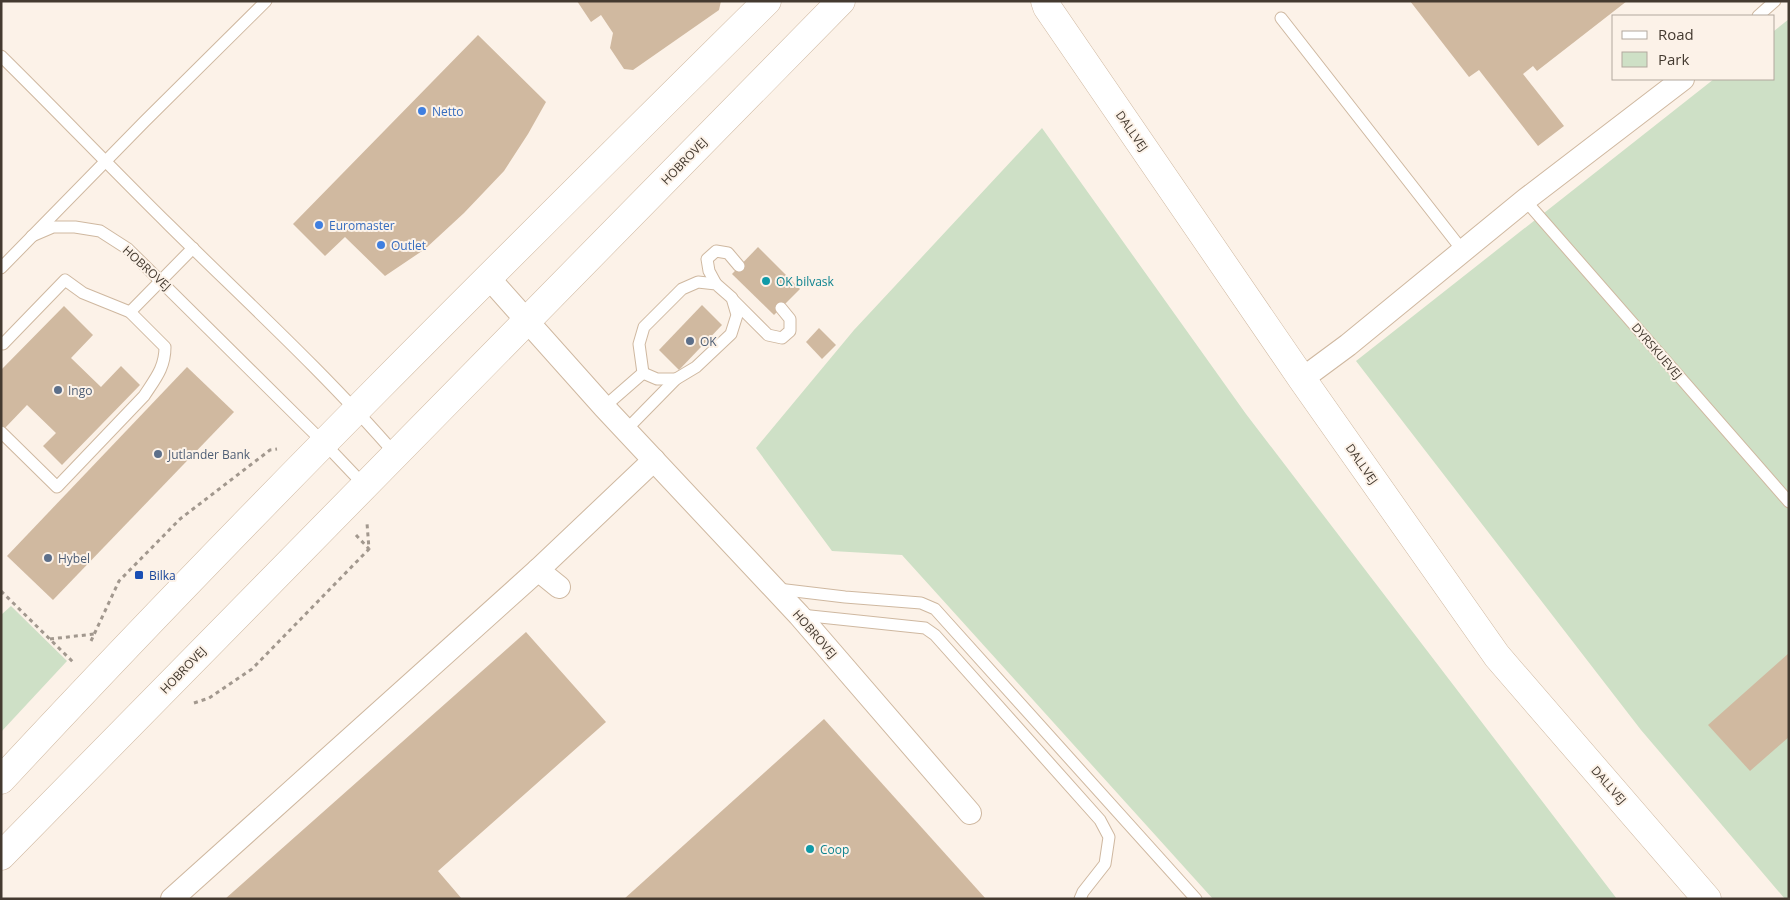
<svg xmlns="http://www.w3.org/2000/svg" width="1790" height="900" viewBox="0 0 1790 900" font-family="'Open Sans',sans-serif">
  <rect width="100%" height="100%" fill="#fcf2e8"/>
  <g fill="#cee0c6">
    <path d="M1789 19V899H1785L1641 730 1356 361 1714 79H1774V31Z"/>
    <path d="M1042 128 1246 414 1617 899H1213L902 555 832 551 756 448 854 330Z"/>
    <path d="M11 606 67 661 1 732V615Z"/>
  </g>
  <g fill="#d0b9a0">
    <path d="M577 1H721L719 10 633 70 624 69 610 48 613 33 601 15 591 22Z"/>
    <path d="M1410 1H1627L1537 71 1533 66 1523 74 1564 126 1538 146 1479 70 1469 77Z"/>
    <path d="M478 35 546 102 528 134 504 171 464 213 425 249 385 276 345 237 325 256 293 224Z"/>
    <path d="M758 247 800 289 774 315 732 274Z"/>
    <path d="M702 305 722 325 679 370 659 350Z"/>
    <path d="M64 306 93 335 71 358 101 387 121 366 140 385 62 465 43 446 56 433 27 405 5 428 1 425V370Z"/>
    <path d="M819 328 836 345 822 359 806 342Z"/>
    <path d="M187 367 234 412 53 600 7 556Z"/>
    <path d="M526 632 606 722 438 871 462 899H225Z"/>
    <path d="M1789 653V737L1750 771 1708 725Z"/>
    <path d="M824 719 986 899H624L735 799Z"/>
  </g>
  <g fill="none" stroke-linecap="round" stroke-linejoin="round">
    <g stroke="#cfb8a0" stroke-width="13">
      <g id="service">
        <path d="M1758 16 1775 1"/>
        <path d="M1281 18 1463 251"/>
        <path d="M1 56C58 112 113 170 170 226 246 301 326 374 396 455"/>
        <path d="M1525 200 1789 502"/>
        <path d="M32 236 53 227H75L100 231 128 249 324 443 364 485"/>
        <path d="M1 268 145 121 266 1"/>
        <path d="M716 284 709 271 707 259 716 251 728 253 739 266"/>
        <path d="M733 300 768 335 782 338 790 331V319L781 308"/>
        <path d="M130 312 193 248"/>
        <path d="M643 373 657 379H676"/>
        <path d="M604 407 643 373 639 344 644 327 682 289 698 282 716 284 732 298 737 315 731 334 696 367 676 379 626 430"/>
        <path d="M1 432 57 487 144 396C155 379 165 368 165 347L130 312 83 293 65 280 3 344"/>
        <path d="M778 589 845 597 921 603 935 609 1196 899"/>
        <path d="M801 615 925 628 935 635 1100 820 1109 837 1105 864 1083 892 1080 899"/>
      </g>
    </g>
    <g stroke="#cfb8a0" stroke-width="24">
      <g id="minor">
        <path d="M488 277 604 407 799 615 970 813"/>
        <path d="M1302 379 1348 345 1525 200 1683 79"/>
        <path d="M538 570 559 587"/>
        <path d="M172 899 538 570 654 460"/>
      </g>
    </g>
    <g stroke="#cfb8a0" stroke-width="29">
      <path id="tertiary" d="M1045 1 1047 7 1302 379 1497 656 1707 899"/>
    </g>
    <g stroke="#cfb8a0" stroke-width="29">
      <g id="secondary">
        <path d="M1 780C249 513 508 257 767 1"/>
        <path d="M1 856 841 1"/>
      </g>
    </g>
    <g stroke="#a2988e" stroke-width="3" stroke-dasharray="4 4" stroke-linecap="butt">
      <path d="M356 535 369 549"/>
      <path d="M1 591 73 662"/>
      <path d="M50 639 94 634"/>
      <path d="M91 641 119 581 180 519 270 450 277 449"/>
      <path d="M194 703 209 698 252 669 369 549 367 523"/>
    </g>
    <use href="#service" stroke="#fff" stroke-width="11"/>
    <use href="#minor" stroke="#fff" stroke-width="22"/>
    <use href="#tertiary" stroke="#fff" stroke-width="28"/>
    <use href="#secondary" stroke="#fff" stroke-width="28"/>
  </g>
  <g fill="#3f7fe0" stroke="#fcf2e8" stroke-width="2">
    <circle cx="422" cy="111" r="5"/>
    <circle cx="319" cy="225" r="5"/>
    <circle cx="381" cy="245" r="5"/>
  </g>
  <g fill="#0f9aa8" stroke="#fcf2e8" stroke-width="2">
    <circle cx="766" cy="281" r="5"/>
    <circle cx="810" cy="849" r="5"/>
  </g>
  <g fill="#5c6f8a" stroke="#fcf2e8" stroke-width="2">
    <circle cx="690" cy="341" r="5"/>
    <circle cx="58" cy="390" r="5"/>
    <circle cx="158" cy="454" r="5"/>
    <circle cx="48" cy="558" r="5"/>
  </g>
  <rect fill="#1a4fb4" stroke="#fcf2e8" stroke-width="2" x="134" y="570" width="10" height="10" rx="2.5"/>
  <g text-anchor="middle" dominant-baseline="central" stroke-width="4" stroke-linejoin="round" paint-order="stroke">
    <g font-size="12" fill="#366cbe" stroke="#fcf2e8" text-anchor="start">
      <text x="432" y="111">Netto</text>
      <text x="329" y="225">Euromaster</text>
      <text x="391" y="245">Outlet</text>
    </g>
    <g font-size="12" fill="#443a30" stroke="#fcf2e8">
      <text transform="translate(1132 131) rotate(55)">DALLVEJ</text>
      <text transform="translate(684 161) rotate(-46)">HOBROVEJ</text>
      <text transform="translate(147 268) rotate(42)">HOBROVEJ</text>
      <text transform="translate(1657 351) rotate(49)">DYRSKUEVEJ</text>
      <text transform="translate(1362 464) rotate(55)">DALLVEJ</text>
      <text transform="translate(815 634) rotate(49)">HOBROVEJ</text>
      <text transform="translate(183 670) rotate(-46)">HOBROVEJ</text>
      <text transform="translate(1609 785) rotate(49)">DALLVEJ</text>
    </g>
    <g font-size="12" fill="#0d838f" stroke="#fcf2e8" text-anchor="start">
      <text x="776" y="281">OK bilvask</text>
      <text x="820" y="849">Coop</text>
    </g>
    <g font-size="12" fill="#4e5e75" stroke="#fcf2e8" text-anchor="start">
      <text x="700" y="341">OK</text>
      <text x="68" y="390">Ingo</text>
      <text x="168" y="454">Jutlander Bank</text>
      <text x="58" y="558">Hybel</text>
    </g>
    <g font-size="12" fill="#164399" stroke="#fcf2e8" text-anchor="start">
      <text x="149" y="575">Bilka</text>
    </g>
  </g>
  <rect width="1790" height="900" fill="none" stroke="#443a30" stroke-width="5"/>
  <rect x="1612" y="15" width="162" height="65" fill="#fcf2e8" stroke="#b2a89e"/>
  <rect x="1622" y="31" width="25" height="8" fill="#ffffff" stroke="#b2a89e"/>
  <text x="1658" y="40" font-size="15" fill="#443a30">Road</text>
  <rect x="1622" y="52" width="25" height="15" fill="#cee0c6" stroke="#b2a89e"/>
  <text x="1658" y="65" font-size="15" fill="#443a30">Park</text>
</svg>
